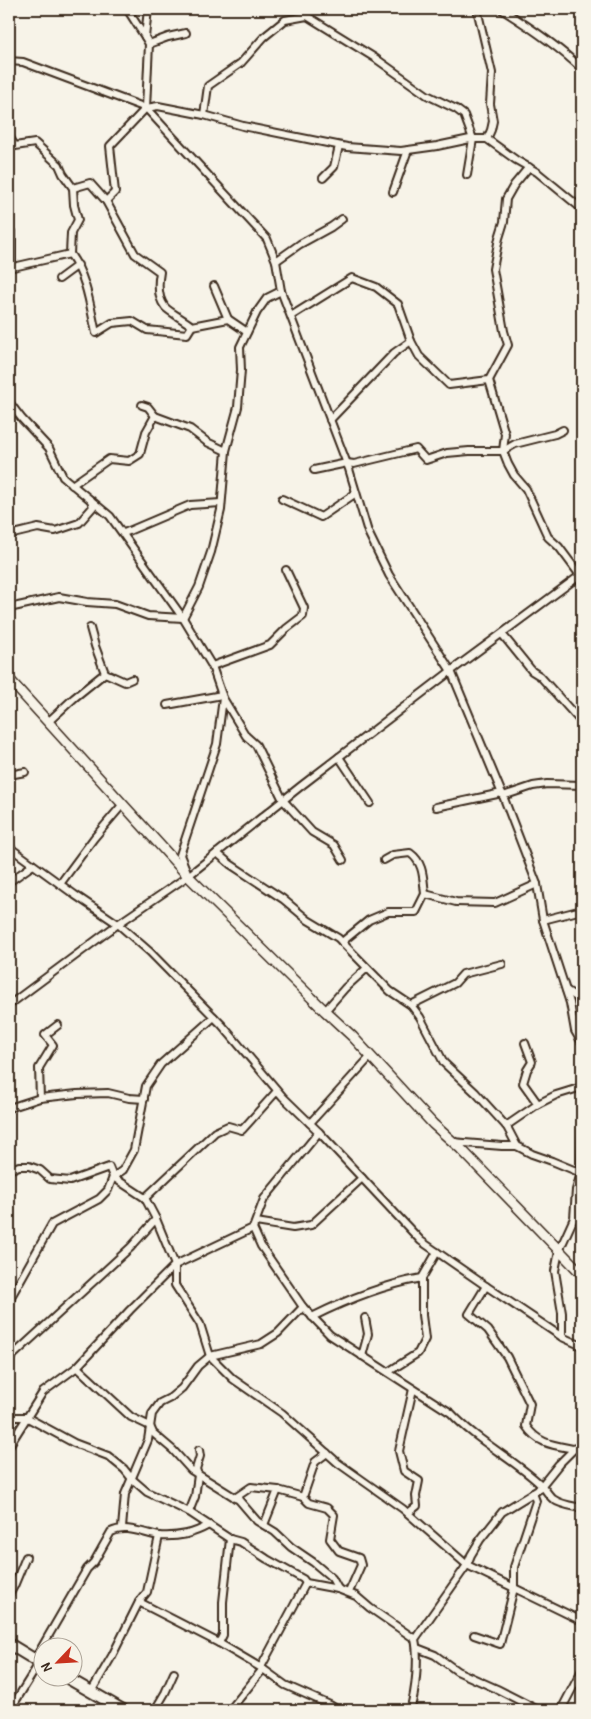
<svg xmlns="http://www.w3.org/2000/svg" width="591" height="1719" viewBox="0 0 591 1719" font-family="'Patrick Hand',sans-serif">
  <rect width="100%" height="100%" fill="#f7f3e8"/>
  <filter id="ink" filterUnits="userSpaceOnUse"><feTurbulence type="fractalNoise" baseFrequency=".02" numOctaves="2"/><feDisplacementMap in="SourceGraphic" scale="10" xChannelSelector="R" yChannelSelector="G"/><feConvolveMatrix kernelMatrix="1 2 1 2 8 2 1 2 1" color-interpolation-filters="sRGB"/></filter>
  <g filter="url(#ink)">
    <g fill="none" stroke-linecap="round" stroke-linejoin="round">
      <g stroke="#3b2a1e" stroke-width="10">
        <g id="street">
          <path d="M127 9 145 37"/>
          <path d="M477 9 492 73 490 104 493 121 491 130 487 139"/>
          <path d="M501 9C530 27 557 45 582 69"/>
          <path d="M149 44 168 37 186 33"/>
          <path d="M9 61 23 62 146 108 267 239 276 261 281 291 349 469 368 532 389 575 451 671 503 796 537 884 543 920 570 1003 575 1031 582 1043"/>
          <path d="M146 108 158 106 204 115 243 126 347 147 401 151 437 146 470 139H487L516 160 537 172 582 209"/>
          <path d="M204 115 208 86 241 63 264 37 285 20 307 16 375 58 427 95 456 109 464 115 473 139 467 175"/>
          <path d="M9 136 15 146 35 143 59 165 63 174 73 188 74 205 78 220 71 233 70 254 9 268"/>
          <path d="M323 178 334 167 339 146"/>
          <path d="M73 188 90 183 106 201 135 254 160 272C158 283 157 297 165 307 168 311 186 321 192 326"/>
          <path d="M393 192 408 150"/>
          <path d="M106 201 115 192 110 146 146 108 149 44 145 37 148 9"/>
          <path d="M70 254C87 277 90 306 96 333L112 323 132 321 147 330 187 334 192 326 228 319 247 332"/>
          <path d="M276 261 300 244 331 227 342 219"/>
          <path d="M12 267V233"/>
          <path d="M59 279 78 265"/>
          <path d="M214 286 228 319"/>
          <path d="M291 316 352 278 376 287 398 304 411 341 419 356 449 385 489 380 508 345 504 331 493 269 499 238 504 222 506 199 514 185 529 167"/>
          <path d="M489 380 505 434 503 451 508 464 514 475 526 489 548 537 559 547 582 578"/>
          <path d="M9 402 22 419 49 448 63 477 110 516 183 618 212 666 223 698 217 744 180 855 187 872"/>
          <path d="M142 405 148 407 155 416"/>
          <path d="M330 420 394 353 411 341"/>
          <path d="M314 470 347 463 354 464 416 449 426 460 447 453 469 451H503L515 444 555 434 563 430"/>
          <path d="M72 485 109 459 129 461 140 454 146 432 155 416 190 429 207 442 226 451"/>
          <path d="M282 499 321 517 356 493"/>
          <path d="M124 533 190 505 221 503"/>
          <path d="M9 535 38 528 55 531 79 523 93 507 91 500"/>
          <path d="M9 608 59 597 87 602 115 604 148 616 183 618"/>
          <path d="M183 618 199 587 211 552 221 510 226 451 238 407 241 370 240 347 257 312 267 298 281 291"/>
          <path d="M502 634 532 671 540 676 582 723"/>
          <path d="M212 666 270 645 286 629 303 616 304 608 286 570"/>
          <path d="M105 673 125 682 132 679"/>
          <path d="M223 698 246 736 256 745 283 800 312 832 334 845 343 860"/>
          <path d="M167 705 222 695"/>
          <path d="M48 722 74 698 105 673 95 646 90 628"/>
          <path d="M339 757 370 803"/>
          <path d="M9 775 25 772"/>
          <path d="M503 796 533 786 547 784 582 785"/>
          <path d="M436 807 502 793"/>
          <path d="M9 847 75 895 118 924 150 952 222 1025 283 1097 319 1132 421 1241 486 1286 562 1337 582 1346"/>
          <path d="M217 853 230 864 283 899 308 920 338 938 390 991 411 1005 420 1017 444 1063 476 1093 507 1127 517 1146"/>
          <path d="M384 860 393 855 410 853C424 863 423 878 425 894"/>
          <path d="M9 882 33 865"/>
          <path d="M60 884 94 838 123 804"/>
          <path d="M543 920 582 910"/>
          <path d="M342 942 369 920 388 912H416L425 894 456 902 495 903 537 884"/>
          <path d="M566 990 582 1001"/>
          <path d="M9 1005 118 924 188 876 301 786 451 671 582 574"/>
          <path d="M411 1005 455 983 463 974 502 964"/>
          <path d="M325 1011 345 988 367 968"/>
          <path d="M525 1043 532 1062 527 1070 523 1083 538 1104"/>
          <path d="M277 1091 242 1130 228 1126 215 1132 145 1198 156 1219 175 1265V1285L200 1324 210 1356 233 1379 282 1413 338 1463 403 1509 467 1565 582 1621"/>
          <path d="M40 1098 39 1068 53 1045 45 1035 58 1025"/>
          <path d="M9 1108 40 1098 77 1094 108 1093 129 1098 144 1099"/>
          <path d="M310 1123 371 1056"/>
          <path d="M506 1126 538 1104 556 1095 582 1087"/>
          <path d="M452 1142 502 1146H517L532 1154 552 1161 581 1173 582 1175"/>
          <path d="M9 1170 19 1166H29L40 1170 50 1179 70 1181 109 1167 113 1177 145 1198"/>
          <path d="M256 1222 293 1228 311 1225 362 1178"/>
          <path d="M253 1228 261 1246 303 1307 330 1335 451 1413C477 1441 512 1458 540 1484 545 1488 548 1495 553 1499 561 1505 572 1506 582 1508"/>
          <path d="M486 1286 469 1314 488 1330 507 1357 530 1404 526 1426C538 1444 553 1445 574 1449"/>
          <path d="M9 1306 12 1295 52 1224 99 1199 108 1190 113 1177 123 1170 134 1150 146 1086 161 1064 214 1017"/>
          <path d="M312 1317C348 1299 383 1285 422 1278L437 1252"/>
          <path d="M562 1337V1313L555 1271 559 1251 574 1218 576 1190 581 1173 582 1129"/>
          <path d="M9 1341 14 1354"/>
          <path d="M362 1356 368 1334 365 1318"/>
          <path d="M9 1359 131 1247 156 1219"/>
          <path d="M77 1367 131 1417 150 1426 153 1433 173 1450 191 1470 239 1500 257 1521 275 1532 291 1547 313 1562 332 1578 338 1589"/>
          <path d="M388 1372 418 1353 425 1339 422 1315V1278"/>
          <path d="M9 1414 13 1417H26L74 1443 108 1456 124 1469 132 1479 147 1492 189 1512 230 1539 241 1542 267 1559 303 1579 306 1583 338 1589 356 1596 370 1608 415 1639"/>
          <path d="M9 1446 43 1392 77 1367 130 1310 175 1265 253 1228 264 1199 319 1132"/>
          <path d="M327 1453 315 1462 303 1497 309 1503 327 1508 334 1515 330 1539 339 1551 359 1558 361 1565 349 1592"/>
          <path d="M278 1490 303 1497"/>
          <path d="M235 1498 251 1487 278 1490 264 1525"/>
          <path d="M189 1512 195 1497 198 1475 196 1469 200 1456 199 1450"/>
          <path d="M408 1513 417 1506 416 1496 419 1481 404 1471 399 1451 413 1389"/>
          <path d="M122 1528 125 1494 148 1440 152 1414 160 1403 170 1398 182 1388 198 1366 210 1356 261 1344 278 1333 303 1307"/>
          <path d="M9 1595 14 1586 26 1557"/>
          <path d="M139 1602 219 1643 263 1669 285 1685 330 1705 338 1710"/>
          <path d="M474 1635 500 1644 514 1588V1567L536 1501 533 1493"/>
          <path d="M219 1643 223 1635V1602L230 1539"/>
          <path d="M417 1648 435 1655 457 1671 497 1689 538 1710"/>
          <path d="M35 1659 87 1569 94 1562 111 1532C126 1524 145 1534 160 1536 179 1537 193 1534 209 1525"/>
          <path d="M261 1667 306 1583"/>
          <path d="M91 1692 112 1656 139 1602 147 1592 159 1536"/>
          <path d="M10 1710 40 1662"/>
          <path d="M155 1710 165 1693 174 1673"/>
          <path d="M230 1710 263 1669"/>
          <path d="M410 1710C416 1691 419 1658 415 1639L467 1565 471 1555 480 1540 502 1512 538 1490 559 1464 574 1449 582 1445"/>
          <path d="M561 1710 582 1670"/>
        </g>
      </g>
      <g stroke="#3b2a1e" stroke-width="12">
        <path id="secondary" d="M9 679 188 876 325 1011 353 1037 433 1124 461 1149 582 1274"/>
      </g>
      <g stroke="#3b2a1e" stroke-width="14">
        <g id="primary">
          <path d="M9 1644 42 1664"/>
          <path d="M64 1676 123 1710"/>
        </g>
      </g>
      <use href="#street" stroke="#f7f3e8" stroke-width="6"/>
      <use href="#secondary" stroke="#f7f3e8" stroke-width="9"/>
      <use href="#primary" stroke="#f7f3e8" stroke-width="10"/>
    </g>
  </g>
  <rect width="591" height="1719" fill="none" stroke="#f7f3e8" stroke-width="30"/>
  <rect x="15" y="15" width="561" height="1689" fill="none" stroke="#3b2a1e" stroke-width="2" filter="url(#ink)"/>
  <g transform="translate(58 1662) rotate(245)"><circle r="24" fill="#f7f3e8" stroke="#aca397"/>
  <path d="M0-4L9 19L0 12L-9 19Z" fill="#c8321e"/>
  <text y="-8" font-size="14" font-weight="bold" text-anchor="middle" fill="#3b2a1e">N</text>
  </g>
</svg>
